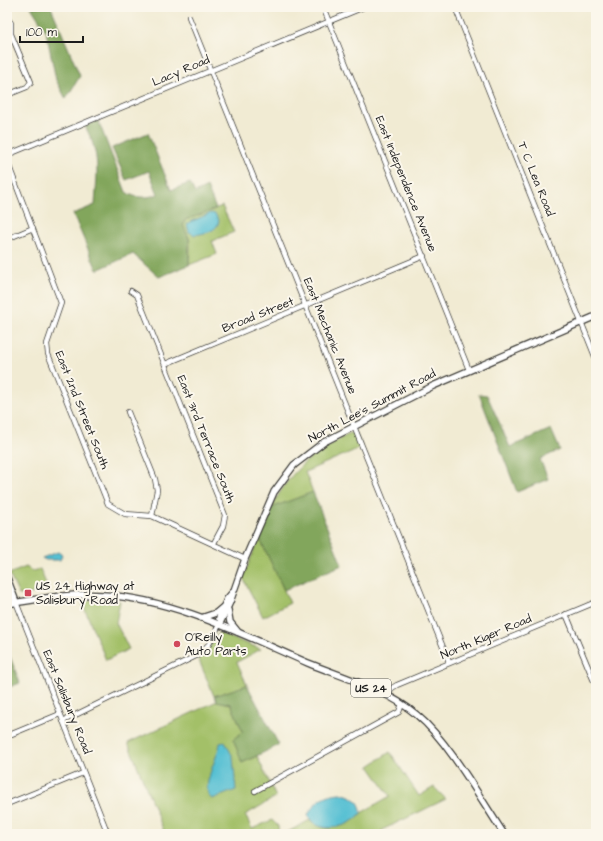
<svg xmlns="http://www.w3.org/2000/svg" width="603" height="841" viewBox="0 0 603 841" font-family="'Architects Daughter',sans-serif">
  <rect width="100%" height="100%" fill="#fbf7ec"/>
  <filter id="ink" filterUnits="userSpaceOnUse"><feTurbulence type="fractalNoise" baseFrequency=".025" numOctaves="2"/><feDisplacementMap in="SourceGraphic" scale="8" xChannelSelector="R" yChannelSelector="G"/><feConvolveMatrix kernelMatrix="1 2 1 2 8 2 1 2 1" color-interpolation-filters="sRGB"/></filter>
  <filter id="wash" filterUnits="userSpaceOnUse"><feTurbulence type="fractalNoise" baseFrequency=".012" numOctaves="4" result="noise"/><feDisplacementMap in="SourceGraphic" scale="16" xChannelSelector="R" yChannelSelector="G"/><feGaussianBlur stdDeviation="0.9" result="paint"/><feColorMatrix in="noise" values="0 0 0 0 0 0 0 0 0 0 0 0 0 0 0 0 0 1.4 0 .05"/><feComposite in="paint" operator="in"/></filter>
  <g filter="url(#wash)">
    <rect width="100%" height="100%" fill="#f1ebd3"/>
    <g fill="#a3c067" stroke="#606e42">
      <path d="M222 206 234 232 212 241 217 254 189 265C189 257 191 246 189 238 187 231 181 229 185 220Z"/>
      <path d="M351 433 356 434 362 447 305 472 313 492 271 508C292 468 311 454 351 433Z"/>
      <path d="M259 537 290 603 263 617 243 578Z"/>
      <path d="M26 567 32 571 40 569 49 591 19 595 9 574Z"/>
      <path d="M81 600 120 601 116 623 129 649 106 660Z"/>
      <path d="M219 633 261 649 237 662 247 685 214 696 198 658 208 649Z"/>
      <path d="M217 701 231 704 243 732 242 763 257 756 276 797 245 815 252 829 272 820 278 826 279 834H165L128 743Z"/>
      <path d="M390 752 419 796 434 787 446 799 382 830 384 834H284L310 820C316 825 323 829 330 828 339 827 356 820 361 813L390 796 369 766Z"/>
    </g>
    <g fill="#82a65c" stroke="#4f613c">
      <path d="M31 7H51L80 76 66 99 56 80 46 31Z"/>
      <path d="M98 120 126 192C135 199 149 198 158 194L149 171 126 180 112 148 148 133 171 190 190 183 195 193 207 187 216 209 185 220 183 225 189 239V265L159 277 133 254 97 270 73 214 95 205C97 172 101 156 85 126Z"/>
      <path d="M479 394 487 395 510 447 551 429 560 450 540 459 548 479 517 492Z"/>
      <path d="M313 492 342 565 284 590 259 537 271 508Z"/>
      <path d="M7 649 20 683 7 688Z"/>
      <path d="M247 685 279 745 242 763 233 739 243 732 231 704 217 701 214 696Z"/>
    </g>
    <g fill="#57c0d3" stroke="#3a6e78">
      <path d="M211 213 215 214 219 220C218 232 204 233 195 235L189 232 187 225 188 223Z"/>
      <path d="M58 552 62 555 60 560H46L42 558Z"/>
      <path d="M225 742 233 757 236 790 212 799C198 790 219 756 220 743Z"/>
      <path d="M340 793C351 796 361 799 361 813 351 828 316 836 308 815 315 801 325 794 340 793Z"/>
    </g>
  </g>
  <g filter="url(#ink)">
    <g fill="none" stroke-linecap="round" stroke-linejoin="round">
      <g stroke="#3c3b37" stroke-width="6">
        <g id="minor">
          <path d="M323 7 469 370"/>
          <path d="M455 7 596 359"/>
          <path d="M189 17 449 662"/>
          <path d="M7 18 11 23V33"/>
          <path d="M7 31 11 34 31 82 27 87 7 95"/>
          <path d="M7 155 364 7"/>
          <path d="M7 161 61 303 47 344 48 354 108 504 125 514 152 516 245 559"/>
          <path d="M7 239 33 228"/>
          <path d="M131 291 137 295 225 515 223 526 214 543"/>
          <path d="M165 364 424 256"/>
          <path d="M128 412 155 479 157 490 152 516"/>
          <path d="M16 602 108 834"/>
          <path d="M566 614 596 686"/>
          <path d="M387 696 392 688 397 685 596 602"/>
          <path d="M63 721 198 655 209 644 219 625"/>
          <path d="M7 736 60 714"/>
          <path d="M255 791 399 712 402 704"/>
          <path d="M7 804 83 773"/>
        </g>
      </g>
      <g stroke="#3c3b37" stroke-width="8">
        <g id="major">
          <path d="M7 578 16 602"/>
          <path d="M7 604C39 599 71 593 103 595 175 599 243 635 308 663 345 678 386 689 417 715 449 742 480 798 504 834"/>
          <path d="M228 610 230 622 238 632"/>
          <path d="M201 618 216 613 223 607"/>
          <path d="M219 618 227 599 232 593"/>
          <path d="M219 625 230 602 245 559 274 492 294 465 324 442 433 386 596 316"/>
        </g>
      </g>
      <use href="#minor" stroke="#fff" stroke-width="4.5"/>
      <use href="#major" stroke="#fff" stroke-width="5.5"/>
    </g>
  </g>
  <g fill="#d1495b" stroke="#fbf7ec" stroke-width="1.5">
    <rect x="24" y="589" width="8" height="8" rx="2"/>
    <circle cx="177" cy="644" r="4"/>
  </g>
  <g text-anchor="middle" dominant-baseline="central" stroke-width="4" stroke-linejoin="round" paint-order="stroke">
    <rect fill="#fbf7ec" stroke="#5f5e5a" stroke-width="1" x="351" y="679" width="40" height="18" rx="3"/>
    <g font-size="11" font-weight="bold" fill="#1c1c1c">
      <text x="371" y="688">US 24</text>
    </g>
    <g font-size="12" fill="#1c1c1c" stroke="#fbf7ec">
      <text transform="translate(181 71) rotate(-23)">Lacy Road</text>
      <text transform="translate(536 179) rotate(68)">T C Lea Road</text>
      <text transform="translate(406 184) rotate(68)">East Independence Avenue</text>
      <text transform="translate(258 315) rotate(-22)">Broad Street</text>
      <text transform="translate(330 336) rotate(68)">East Mechanic Avenue</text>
      <text transform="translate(372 406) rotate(-28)">North Lee's Summit Road</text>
      <text transform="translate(82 410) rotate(68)">East 2nd Street South</text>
      <text transform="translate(206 439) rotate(68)">East 3rd Terrace South</text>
      <text transform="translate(486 637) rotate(-23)">North Kiger Road</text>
      <text transform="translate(67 702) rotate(68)">East Salisbury Road</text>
    </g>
    <g font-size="12" fill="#1c1c1c" stroke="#fbf7ec" text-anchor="start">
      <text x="36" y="586">US 24 Highway at<tspan x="36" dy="14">Salisbury Road</tspan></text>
      <text x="185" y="637">O'Reilly<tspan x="185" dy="14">Auto Parts</tspan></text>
    </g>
  </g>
  <rect width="603" height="841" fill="none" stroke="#fbf7ec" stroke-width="24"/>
  <path d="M20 36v6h63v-6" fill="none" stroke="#1c1c1c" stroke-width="2"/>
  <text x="26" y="36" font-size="12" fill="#1c1c1c" stroke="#fbf7ec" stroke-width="3" paint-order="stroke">100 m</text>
</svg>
